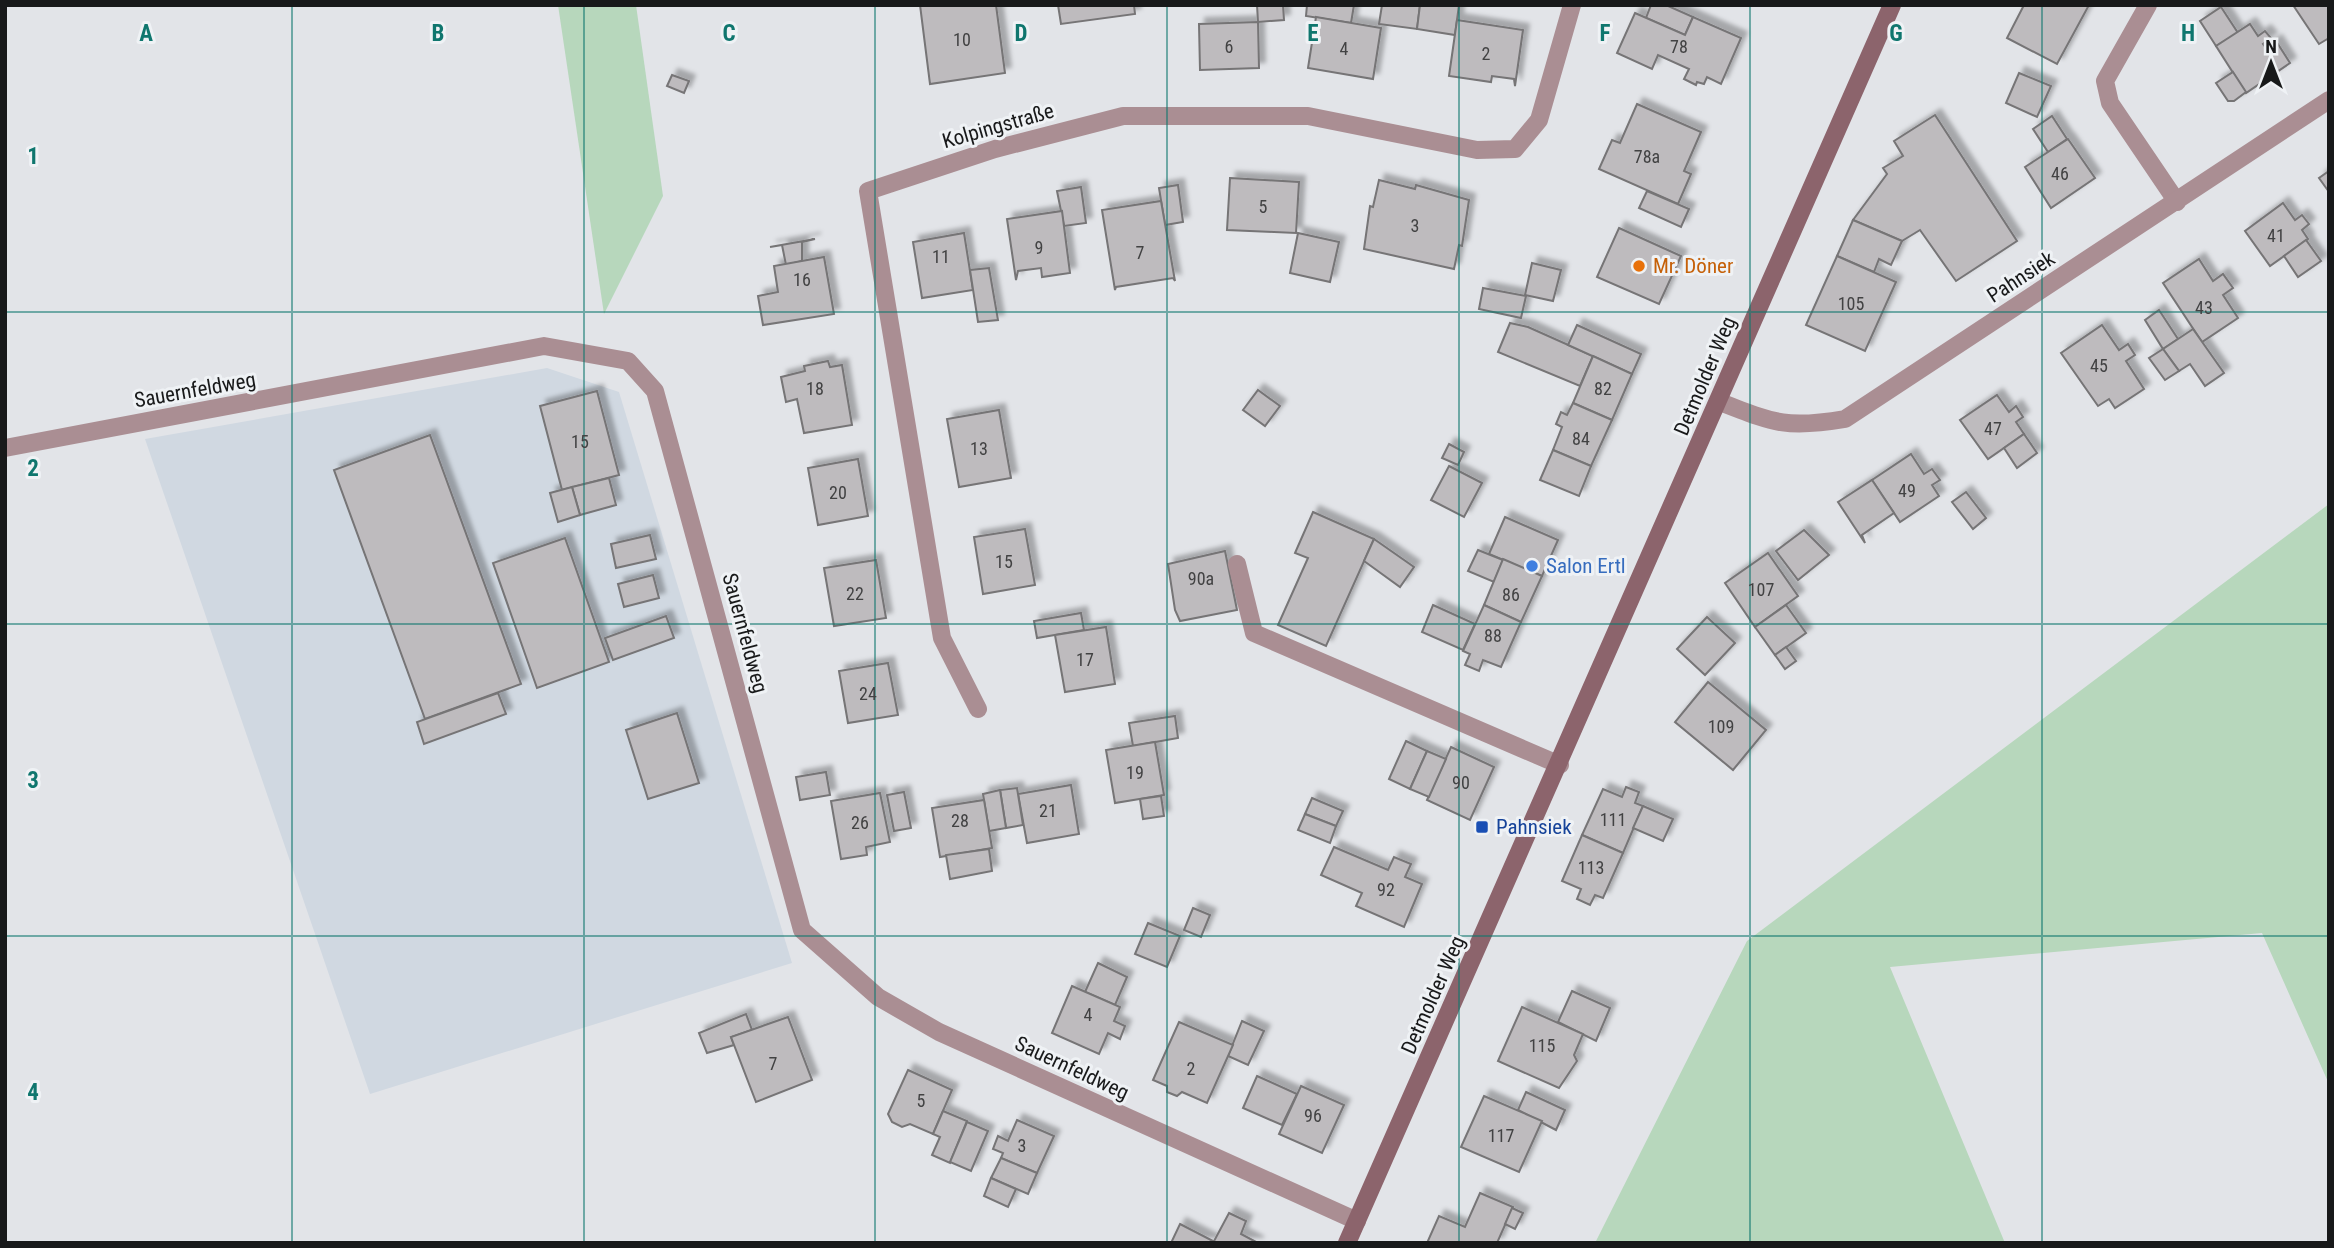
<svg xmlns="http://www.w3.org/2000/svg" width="2334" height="1248" viewBox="0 0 2334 1248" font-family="'Roboto Condensed',sans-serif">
  <defs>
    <filter id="shadow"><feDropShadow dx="6" dy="-6" stdDeviation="2" flood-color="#0004"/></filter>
  </defs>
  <rect width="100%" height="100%" fill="#e2e4e8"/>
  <path fill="#d0d8e1" d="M547 368 619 392 792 963 370 1094 145 439Z"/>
  <g fill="#b7d7bc">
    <path d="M558 5H636L663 196 604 314Z"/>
    <path d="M2329 504V1084L2262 933 1890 967 2005 1243H1595L1747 941Z"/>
  </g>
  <g fill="#bebbbe" stroke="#767476" stroke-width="2" filter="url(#shadow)">
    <path d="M920 5H996L1005 73 930 84Z"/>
    <path d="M1058 5H1134L1135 14 1061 24Z"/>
    <path d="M1257 5H1283L1284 20 1258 22Z"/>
    <path d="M1307 5H1354L1351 23 1306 16Z"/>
    <path d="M1382 5H1420L1417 29 1379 24Z"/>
    <path d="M1420 5H1459L1455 35 1417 29Z"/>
    <path d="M1651 5H1666L1693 17 1685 35 1646 18Z"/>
    <path d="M2024 5H2089L2057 64 2007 38Z"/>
    <path d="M2293 5H2329V38L2319 44Z"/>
    <path d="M2221 7 2238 33 2216 46 2200 21Z"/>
    <path d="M1635 13 1685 35 1693 17 1741 38 1721 84 1707 77 1704 84 1697 82 1696 85 1684 79 1689 69 1658 55 1652 69 1617 53Z"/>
    <path d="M1316 17 1381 28 1373 79 1308 68Z"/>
    <path d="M1457 20 1523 30 1515 86 1514 79 1492 76 1491 82 1449 76Z"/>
    <path d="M1258 22 1259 68 1200 70 1199 24Z"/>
    <path d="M2250 24 2258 36 2265 31 2271 38 2263 44 2266 48 2276 41 2290 63 2246 93 2216 46Z"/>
    <path d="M2233 72 2246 92 2234 101H2228L2216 83Z"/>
    <path d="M2019 73 2051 86 2037 117 2006 103Z"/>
    <path d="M672 75 689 81 684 93 667 86Z"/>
    <path d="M1637 104 1701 132 1684 171 1691 174 1678 204 1599 169 1612 140 1620 143Z"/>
    <path d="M1935 115 2017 241 1956 281 1920 230 1902 241 1853 220 1887 174 1883 168 1903 156 1894 141Z"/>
    <path d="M2052 116 2067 139 2048 152 2033 129Z"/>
    <path d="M2068 139 2095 178 2051 208 2025 167Z"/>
    <path d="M2329 171V192L2319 178Z"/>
    <path d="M1230 178 1299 182 1296 233 1227 230Z"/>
    <path d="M1379 180 1415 189 1416 185 1469 200 1462 246 1459 245 1454 269 1364 249 1370 206 1373 207Z"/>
    <path d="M1178 185 1183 222 1165 225 1159 188Z"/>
    <path d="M1081 187 1086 223 1064 226 1057 191Z"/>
    <path d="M1647 191 1689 209 1681 227 1639 208Z"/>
    <path d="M1161 201 1175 281 1173 278 1116 287 1115 290 1102 210Z"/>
    <path d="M2283 203 2295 220 2302 215 2309 224 2302 230 2308 239 2270 266 2245 231Z"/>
    <path d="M1062 211 1070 273 1042 277 1041 268 1018 271 1016 280 1007 219Z"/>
    <path d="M1853 220 1902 241 1891 265 1879 259 1874 272 1837 256Z"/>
    <path d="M1619 228 1681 256 1659 304 1597 277Z"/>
    <path d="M964 233 973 290 922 298 913 242Z"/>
    <path d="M1298 233 1339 242 1330 282 1290 273Z"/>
    <path d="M815 239 802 242V261L786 265 782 245 770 247Z"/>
    <path d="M2306 240 2321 261 2298 277 2284 256Z"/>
    <path d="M1837 256 1896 282 1865 351 1806 325Z"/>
    <path d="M824 257 834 314 763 325 758 296 778 292 774 266Z"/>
    <path d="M2199 259 2213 281 2223 274 2233 288 2223 295 2238 318 2202 342 2163 283Z"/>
    <path d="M1532 263 1561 270 1553 301 1525 295Z"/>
    <path d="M989 268 998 320 978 322 970 270Z"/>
    <path d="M1483 288 1526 296 1521 318 1479 309Z"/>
    <path d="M2159 310 2178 339 2163 349 2145 320Z"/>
    <path d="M1510 323 1528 327 1593 356 1580 386 1498 352Z"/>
    <path d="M1577 325 1641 354 1632 374 1568 345Z"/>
    <path d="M2102 325 2119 350 2128 344 2135 355 2126 361 2144 389 2115 408 2109 399 2098 406 2061 353Z"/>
    <path d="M2193 329 2224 373 2205 386 2190 364 2179 371 2163 349Z"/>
    <path d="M2163 349 2179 371 2165 380 2149 358Z"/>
    <path d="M1593 356 1632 374 1612 420 1573 403Z"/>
    <path d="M828 361 830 367 842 365 852 425 804 433 797 399 786 402 781 377 805 371 804 366Z"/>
    <path d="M1258 390 1280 406 1265 426 1243 410Z"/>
    <path d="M597 391 619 475 562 490 540 406Z"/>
    <path d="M1997 395 2009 412 2016 406 2023 417 2016 422 2024 434 1988 459 1960 420Z"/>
    <path d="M1573 403 1612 420 1591 466 1553 450 1562 427 1556 424 1561 412 1567 415Z"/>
    <path d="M999 410 1011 478 959 487 947 419Z"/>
    <path d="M2024 434 2037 453 2017 468 2004 448Z"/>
    <path d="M430 435 521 684 425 719 334 470Z"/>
    <path d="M1449 444 1464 452 1458 465 1442 458Z"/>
    <path d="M1553 450 1591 466 1579 496 1540 480Z"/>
    <path d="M1911 454 1924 474 1932 469 1940 480 1932 485 1939 496 1900 522 1872 480Z"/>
    <path d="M858 459 868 516 818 525 808 468Z"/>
    <path d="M1449 466 1482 483 1464 517 1431 500Z"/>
    <path d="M609 478 616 505 580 515 572 487Z"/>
    <path d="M1872 480 1894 513 1862 535 1865 543 1838 502Z"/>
    <path d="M572 487 580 515 558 522 550 493Z"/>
    <path d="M1966 492 1986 518 1973 529 1952 502Z"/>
    <path d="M1313 512 1374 539 1326 646 1278 625 1308 558 1295 553Z"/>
    <path d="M1505 517 1558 540 1542 576 1489 554Z"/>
    <path d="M1025 529 1035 585 983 594 974 537Z"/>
    <path d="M1804 530 1829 555 1798 580 1776 551Z"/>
    <path d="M650 535 656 559 616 568 611 544Z"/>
    <path d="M565 538 609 662 537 688 493 563Z"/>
    <path d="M1374 539 1414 567 1400 587 1364 561Z"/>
    <path d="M1478 550 1503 560 1494 582 1468 571Z"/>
    <path d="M1225 551 1237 610 1180 621 1175 610 1168 564Z"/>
    <path d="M1768 553 1798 596 1755 627 1725 583Z"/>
    <path d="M1503 559 1542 576 1521 622 1484 605Z"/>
    <path d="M876 560 886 618 834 626 824 568Z"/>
    <path d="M653 575 659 598 624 607 618 584Z"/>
    <path d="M1433 605 1475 624 1463 650 1422 632Z"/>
    <path d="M1484 605 1521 622 1501 667 1483 660 1479 671 1465 665 1470 654 1463 651Z"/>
    <path d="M1786 605 1806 633 1775 655 1755 627Z"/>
    <path d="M1081 613 1084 630 1037 638 1034 621Z"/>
    <path d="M666 616 674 638 613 660 605 638Z"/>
    <path d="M1707 617 1735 643 1705 675 1677 649Z"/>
    <path d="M1106 627 1115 684 1065 692 1055 635Z"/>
    <path d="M1786 647 1796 661 1785 669 1775 655Z"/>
    <path d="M888 663 898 715 848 723 839 671Z"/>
    <path d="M1708 682 1766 730 1733 770 1675 722Z"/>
    <path d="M498 693 506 714 424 744 417 722Z"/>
    <path d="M677 713 699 783 648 799 626 730Z"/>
    <path d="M1175 716 1178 738 1133 746 1129 723Z"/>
    <path d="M1406 741 1427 751 1410 789 1389 779Z"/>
    <path d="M1155 742 1164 795 1115 803 1106 750Z"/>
    <path d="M1451 747 1494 767 1470 820 1427 800Z"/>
    <path d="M1427 751 1446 759 1429 797 1410 789Z"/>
    <path d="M826 772 830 795 800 800 796 777Z"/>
    <path d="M1071 785 1079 834 1027 843 1018 794Z"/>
    <path d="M1626 787 1639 792 1635 803 1643 806 1623 853 1582 835 1603 789 1622 797Z"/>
    <path d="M1017 788 1023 825 1006 828 1000 790Z"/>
    <path d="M1000 790 1006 828 989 831 983 794Z"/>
    <path d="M904 792 911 828 894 831 887 795Z"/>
    <path d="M880 793 890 842 866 847 867 855 841 859 831 801Z"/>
    <path d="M1161 796 1164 816 1143 819 1140 799Z"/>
    <path d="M1312 798 1343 811 1336 826 1305 814Z"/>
    <path d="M984 800 992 848 940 857 932 808Z"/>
    <path d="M1643 806 1673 819 1663 841 1633 828Z"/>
    <path d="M1305 814 1336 826 1330 843 1298 830Z"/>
    <path d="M1582 835 1623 853 1603 898 1595 895 1590 905 1577 899 1581 889 1562 881Z"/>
    <path d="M1334 847 1388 870 1394 857 1411 864 1405 877 1422 884 1404 927 1356 906 1362 893 1321 875Z"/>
    <path d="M989 849 992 871 950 879 946 855Z"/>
    <path d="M1193 908 1210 915 1201 937 1184 930Z"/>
    <path d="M1148 923 1180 936 1167 967 1135 954Z"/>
    <path d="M1098 963 1127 977 1115 1005 1085 992Z"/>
    <path d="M1072 986 1120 1007 1114 1021 1125 1026 1120 1039 1108 1033 1099 1054 1052 1033Z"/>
    <path d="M1572 991 1610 1008 1596 1041 1558 1022Z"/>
    <path d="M1522 1007 1583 1034 1574 1055 1577 1061 1559 1088 1498 1061Z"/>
    <path d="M746 1014 752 1030 731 1037 734 1045 707 1053 699 1033Z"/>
    <path d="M788 1017 812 1080 756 1102 731 1037Z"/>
    <path d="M1242 1021 1264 1031 1248 1065 1228 1056Z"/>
    <path d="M1179 1022 1233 1045 1207 1103 1182 1092 1177 1096 1167 1092V1086L1153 1080Z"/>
    <path d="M908 1070 952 1090 933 1134 910 1124 902 1127 892 1122 888 1114Z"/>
    <path d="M1257 1076 1297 1094 1282 1125 1243 1108Z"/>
    <path d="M1301 1086 1344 1105 1322 1153 1279 1134Z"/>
    <path d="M1526 1092 1565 1110 1556 1130 1518 1110Z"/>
    <path d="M1484 1096 1542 1121 1519 1172 1461 1147Z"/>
    <path d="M943 1111 967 1121 950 1163 932 1155 940 1137 933 1134Z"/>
    <path d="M1017 1120 1054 1136 1037 1173 1001 1158 1003 1153 993 1149 998 1136 1008 1141Z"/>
    <path d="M967 1122 988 1131 971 1171 950 1162Z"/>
    <path d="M1001 1158 1037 1173 1028 1194 991 1178Z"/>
    <path d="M991 1178 1016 1189 1008 1207 984 1196Z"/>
    <path d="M1480 1193 1513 1207 1497 1243H1427L1439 1216 1465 1227Z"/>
    <path d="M1512 1208 1523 1213 1515 1229 1505 1224Z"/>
    <path d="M1229 1213 1246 1221 1241 1234 1258 1243H1213Z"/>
    <path d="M1180 1224 1213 1241 1212 1243H1171Z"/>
  </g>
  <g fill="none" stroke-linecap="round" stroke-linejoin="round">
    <path stroke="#aa8e93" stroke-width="18" d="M1237 564 1254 633 1560 765"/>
    <g stroke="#aa8e93" stroke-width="18">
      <path d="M2148 5 2105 81 2110 103 2177 202"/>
      <path d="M1720 402C1774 423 1786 429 1845 419L2329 100"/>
      <path d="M5 448 544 346 628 361 655 391 802 930 878 997 939 1032 1357 1221"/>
      <path d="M978 709 942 638 868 191 995 149 1123 116H1308L1477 150 1515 149 1539 120 1572 5"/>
    </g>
    <path stroke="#8c646c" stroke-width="18" d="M1347 1243 1892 5"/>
  </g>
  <path fill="none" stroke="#0f766e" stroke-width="2" stroke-opacity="0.55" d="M292 5V1243M584 5V1243M875 5V1243M1167 5V1243M1459 5V1243M1750 5V1243M2042 5V1243M5 312H2329M5 624H2329M5 936H2329"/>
  <circle fill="#e8710a" stroke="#eff2f5" stroke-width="2.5" cx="1639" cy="266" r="7"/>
  <circle fill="#3f7fe0" stroke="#eff2f5" stroke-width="2.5" cx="1532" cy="566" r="7"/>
  <rect fill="#1a4fb4" stroke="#eff2f5" stroke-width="2.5" x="1475" y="820" width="14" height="14" rx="3.5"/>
  <g text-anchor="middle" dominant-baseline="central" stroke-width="6" stroke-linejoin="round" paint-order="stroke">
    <g font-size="18" fill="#424243">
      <text x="962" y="39">10</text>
      <text x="1229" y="46">6</text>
      <text x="1679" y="46">78</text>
      <text x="1344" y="48">4</text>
      <text x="1486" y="53">2</text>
      <text x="1647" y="156">78a</text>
      <text x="2060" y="173">46</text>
      <text x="1263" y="206">5</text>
      <text x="1415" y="225">3</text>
      <text x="2276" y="235">41</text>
      <text x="1039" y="247">9</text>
      <text x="1140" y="252">7</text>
      <text x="941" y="256">11</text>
      <text x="802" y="279">16</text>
      <text x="1851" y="303">105</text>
      <text x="2204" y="307">43</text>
      <text x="2099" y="365">45</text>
      <text x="815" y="388">18</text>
      <text x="1603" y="388">82</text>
      <text x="1993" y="428">47</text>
      <text x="1581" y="438">84</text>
      <text x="580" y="441">15</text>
      <text x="979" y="448">13</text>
      <text x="1907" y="490">49</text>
      <text x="838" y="492">20</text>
      <text x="1004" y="561">15</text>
      <text x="1201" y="578">90a</text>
      <text x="1761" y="589">107</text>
      <text x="855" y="593">22</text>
      <text x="1511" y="594">86</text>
      <text x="1493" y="635">88</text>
      <text x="1085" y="659">17</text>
      <text x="868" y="693">24</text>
      <text x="1721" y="726">109</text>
      <text x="1135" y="772">19</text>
      <text x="1461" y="782">90</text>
      <text x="1048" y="810">21</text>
      <text x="1613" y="819">111</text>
      <text x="960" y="820">28</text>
      <text x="860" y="822">26</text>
      <text x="1591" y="867">113</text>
      <text x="1386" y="889">92</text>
      <text x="1088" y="1014">4</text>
      <text x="1542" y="1045">115</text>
      <text x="773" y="1063">7</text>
      <text x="1191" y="1068">2</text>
      <text x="921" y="1100">5</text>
      <text x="1313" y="1115">96</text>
      <text x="1501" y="1135">117</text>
      <text x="1022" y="1145">3</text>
    </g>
    <g font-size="21" fill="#18191a" stroke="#eff2f5">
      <text transform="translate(998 126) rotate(-16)">Kolpingstraße</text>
      <text transform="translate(2021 277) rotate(-33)">Pahnsiek</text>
      <text transform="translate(1705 376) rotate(-67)">Detmolder Weg</text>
      <text transform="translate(195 390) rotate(-10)">Sauernfeldweg</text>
      <text transform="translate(745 633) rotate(75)">Sauernfeldweg</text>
      <text transform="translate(1433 995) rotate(-66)">Detmolder Weg</text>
      <text transform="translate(1072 1068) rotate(25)">Sauernfeldweg</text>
    </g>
    <g font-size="21" fill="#c56008" stroke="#eff2f5" text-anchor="start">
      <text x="1653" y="266">Mr. Döner</text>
    </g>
    <g font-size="21" fill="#366cbe" stroke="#eff2f5" text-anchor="start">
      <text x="1546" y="566">Salon Ertl</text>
    </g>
    <g font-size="21" fill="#164399" stroke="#eff2f5" text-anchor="start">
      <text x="1496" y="827">Pahnsiek</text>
    </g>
  </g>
  <g font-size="23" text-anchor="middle" font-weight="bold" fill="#0f766e" stroke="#eff2f5" stroke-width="6" stroke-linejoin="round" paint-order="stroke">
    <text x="146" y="41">A</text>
    <text x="438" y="41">B</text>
    <text x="729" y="41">C</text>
    <text x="1021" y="41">D</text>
    <text x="1313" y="41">E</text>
    <text x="1605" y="41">F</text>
    <text x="1896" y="41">G</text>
    <text x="2188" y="41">H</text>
    <text x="33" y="164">1</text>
    <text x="33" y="476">2</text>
    <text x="33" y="788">3</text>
    <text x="33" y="1100">4</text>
  </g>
  <rect width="2334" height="1248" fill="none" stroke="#18191a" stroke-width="14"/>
  <g transform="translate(2271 63)" stroke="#eff2f5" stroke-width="5" paint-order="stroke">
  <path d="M0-5L12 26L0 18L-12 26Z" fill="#18191a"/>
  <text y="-10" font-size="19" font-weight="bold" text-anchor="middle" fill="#18191a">N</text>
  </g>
</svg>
